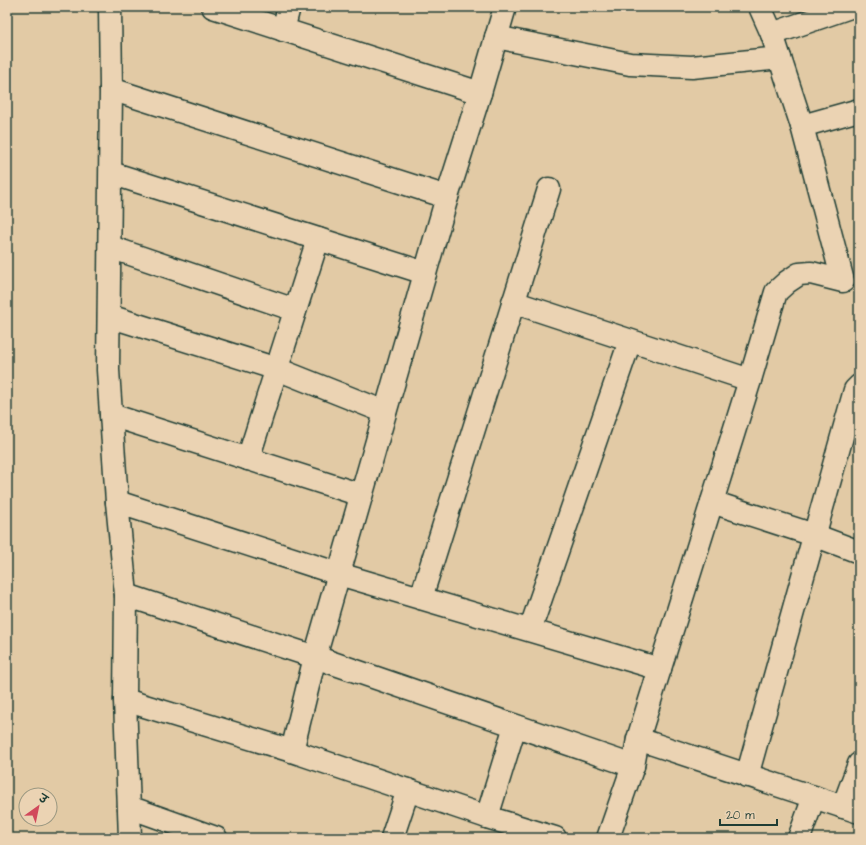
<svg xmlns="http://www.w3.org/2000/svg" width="866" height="845" viewBox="0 0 866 845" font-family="'Architects Daughter','Playpen Sans Deva',sans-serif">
  <rect width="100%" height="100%" fill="#e2caa5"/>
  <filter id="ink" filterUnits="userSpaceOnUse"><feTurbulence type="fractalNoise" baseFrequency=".025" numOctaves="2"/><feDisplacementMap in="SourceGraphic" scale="8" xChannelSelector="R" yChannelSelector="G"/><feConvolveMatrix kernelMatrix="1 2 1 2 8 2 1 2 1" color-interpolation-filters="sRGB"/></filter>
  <g filter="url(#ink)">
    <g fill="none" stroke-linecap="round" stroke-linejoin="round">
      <g stroke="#1f3d34" stroke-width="25">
        <g id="street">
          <path d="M110 7 111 89 108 370 117 502 126 595 125 700 130 838"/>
          <path d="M213 7 480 93"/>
          <path d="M283 30 289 7"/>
          <path d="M772 34 850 7"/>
          <path d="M496 37 630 64 692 67 780 58"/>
          <path d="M111 89 447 197"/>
          <path d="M802 126 859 110"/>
          <path d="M111 173 425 273"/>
          <path d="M110 247 295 310"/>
          <path d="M513 302 750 380"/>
          <path d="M109 316 277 369 385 412"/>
          <path d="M111 415 361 495"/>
          <path d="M248 459 318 239"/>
          <path d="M117 502 339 574 660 669"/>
          <path d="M712 502 814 535 859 552"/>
          <path d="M126 595 315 657 633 766"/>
          <path d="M421 598 549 189"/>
          <path d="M530 630 630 341"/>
          <path d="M125 700 292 751 487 817 555 838"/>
          <path d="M638 739 859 812"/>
          <path d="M292 751 315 657 447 197 480 93 505 7"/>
          <path d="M747 776 855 390 859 386"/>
          <path d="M129 807 216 838"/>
          <path d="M843 807 859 764"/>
          <path d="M487 817 515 726"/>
          <path d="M392 838 408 790"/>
          <path d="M608 838 633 766 638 739 750 380 776 292 787 282 799 274 811 273 843 281 802 126 772 34 760 7"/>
          <path d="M799 838 814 797"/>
        </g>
      </g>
      <use href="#street" stroke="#ebd3b3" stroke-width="22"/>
    </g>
  </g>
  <rect width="866" height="845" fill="none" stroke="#ebd3b3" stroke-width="24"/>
  <rect x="12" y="12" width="842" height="821" fill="none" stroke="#1f3d34" stroke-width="1.5" filter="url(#ink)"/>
  <g transform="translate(38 807) rotate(33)"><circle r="19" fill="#ebd3b3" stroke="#999780"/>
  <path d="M0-3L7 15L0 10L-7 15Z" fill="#d1495b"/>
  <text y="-6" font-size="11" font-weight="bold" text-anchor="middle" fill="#1f3d34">उ</text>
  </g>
  <path d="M720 819v6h57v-6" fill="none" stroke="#1f3d34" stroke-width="2"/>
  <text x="726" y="819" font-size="12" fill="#1f3d34" stroke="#ebd3b3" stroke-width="3" paint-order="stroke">20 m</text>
</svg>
